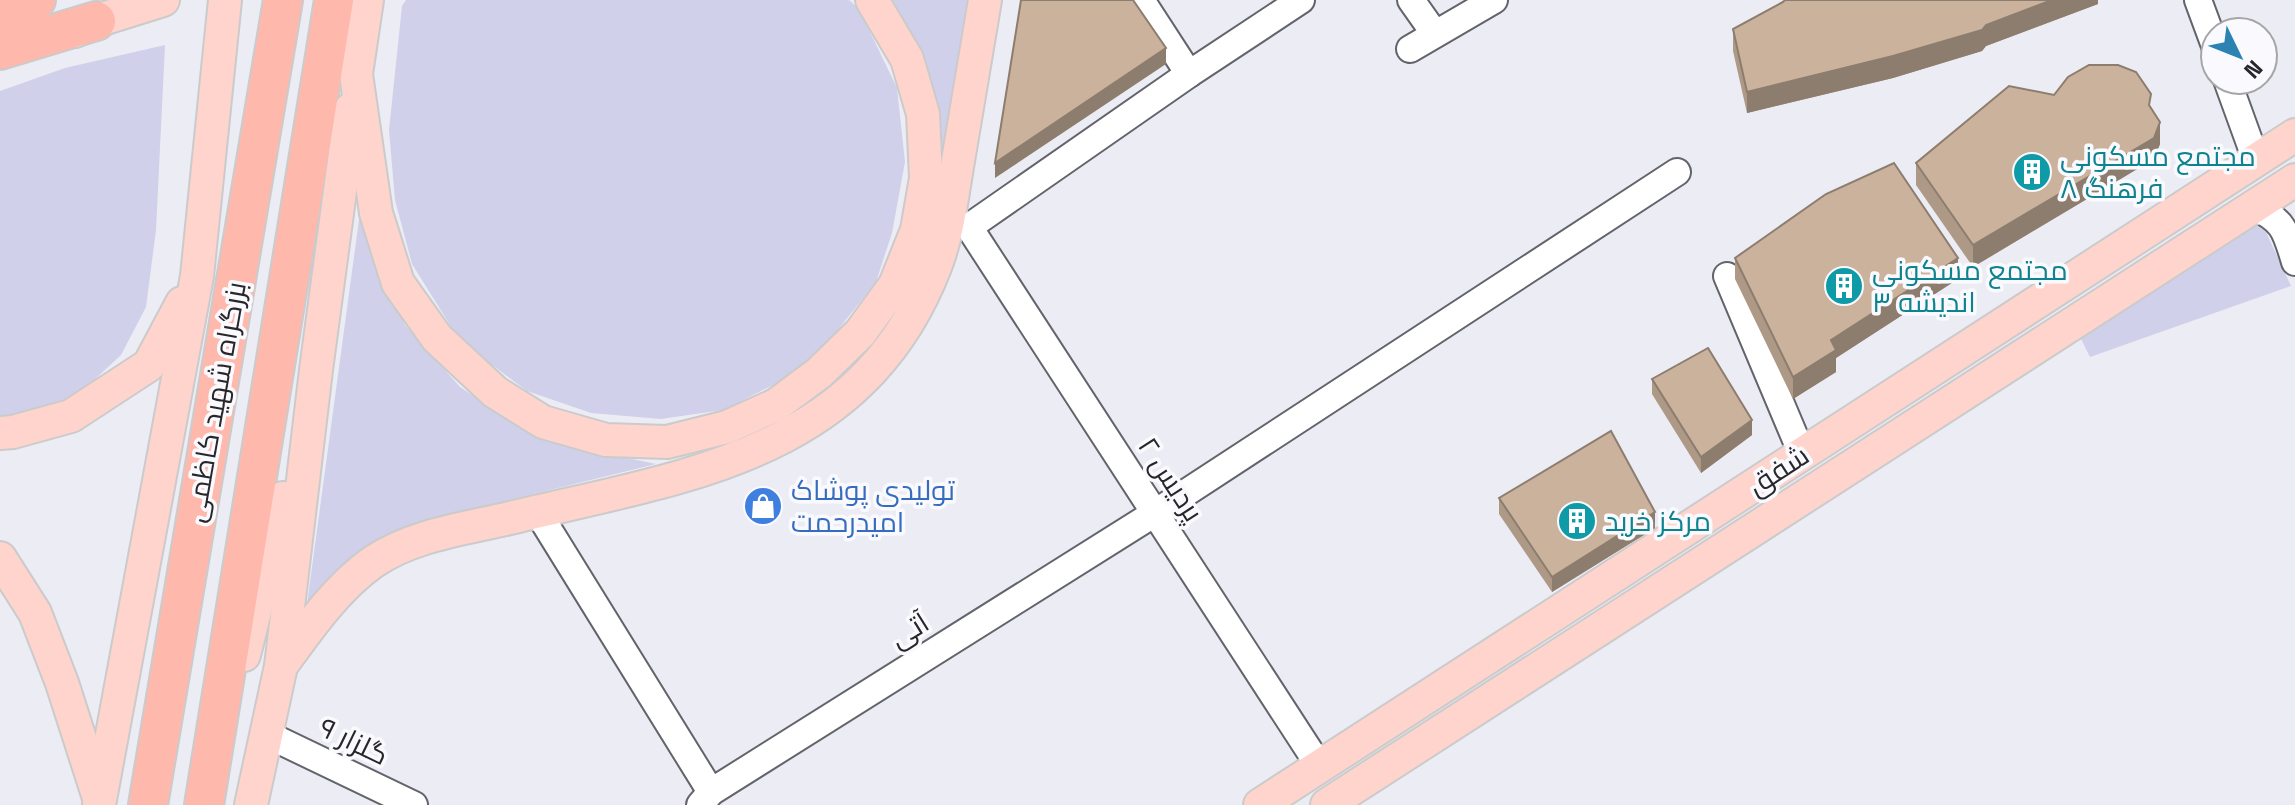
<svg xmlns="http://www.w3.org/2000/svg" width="2295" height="805" viewBox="0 0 2295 805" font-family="'Space Grotesk',Cairo,sans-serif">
  <rect width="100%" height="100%" fill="#ececf5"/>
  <g fill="#d0d0ea">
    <path d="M406 0H849L859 9 897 88 905 162 892 233 876 282 829 341 785 379 723 410 661 419 591 413 527 391 460 341 412 264 395 200 389 130 402 6Z"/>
    <path d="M893 0H974L936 192 937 111 923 54Z"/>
    <path d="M165 45 156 230 146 307 121 355 81 392 47 409 0 419V91L65 68Z"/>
    <path d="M361 205 375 261 405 325 460 387 523 429 604 453 656 464 420 522 375 547 337 575 307 604Z"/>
    <path d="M2258 215 2291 286 2090 357 2076 329Z"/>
  </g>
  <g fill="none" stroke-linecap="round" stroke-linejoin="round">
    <g stroke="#63636b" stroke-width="30">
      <g id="minor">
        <path d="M1141 0 1189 74 969 227 1320 767"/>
        <path d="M1411 0 1435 34"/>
        <path d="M2198 0 2215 46"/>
        <path d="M1410 49 1494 0"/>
        <path d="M1189 74 1301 0"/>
        <path d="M2227 80 2256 160"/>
        <path d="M2254 207C2284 220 2286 232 2295 262"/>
        <path d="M1727 276 1802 454"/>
        <path d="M537 511 711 792"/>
        <path d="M266 734 414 805"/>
        <path d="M700 805 711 792 1155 513 1677 172"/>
      </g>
    </g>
    <g stroke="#cbcbcc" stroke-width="36">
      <g id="major">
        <path d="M367 0 356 74 376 213 398 283 437 338 495 392 543 422 606 440 667 442 727 427 776 405 819 373 860 333 895 285 917 230 926 178 923 114 907 59 872 0"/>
        <path d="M75 31 96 21 163 0"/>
        <path d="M0 433 13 432 71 416 149 365 182 303"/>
        <path d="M0 558 35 613 62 683 99 798"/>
        <path d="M244 655 283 498"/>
        <path d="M281 666C307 630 336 588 373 562 413 535 463 529 510 518 684 476 861 457 935 267 948 234 952 196 958 161 967 107 976 54 985 0"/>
        <path d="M99 805 197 276 225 0"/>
        <path d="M251 805 281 666 316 370 351 109"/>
        <path d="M1260 805 2295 135"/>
        <path d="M1327 805 2295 180"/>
      </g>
    </g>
    <g stroke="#cbcbcc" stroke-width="42">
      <g id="highway">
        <path d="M0 11 36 0"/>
        <path d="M0 50 96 21"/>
        <path d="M148 805 283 0"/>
        <path d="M204 805 334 0"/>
      </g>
    </g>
    <use href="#minor" stroke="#fff" stroke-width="26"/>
    <use href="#major" stroke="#fed4cd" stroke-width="32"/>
    <use href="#highway" stroke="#feb8ac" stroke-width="38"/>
  </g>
  <g fill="#ae9987">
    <path d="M2098 0V4L1986 46 1982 51 1893 78 1747 113 1733 51V29Z"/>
    <path d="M2054 95 2151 109 2160 144 2154 159 1973 267 1916 185V163Z"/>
    <path d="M1735 258 1958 279 1836 358V372L1793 399 1735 279Z"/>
    <path d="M1652 379 1752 435 1701 473 1652 394Z"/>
    <path d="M1499 498 1655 528 1552 592 1499 514Z"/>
  </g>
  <g fill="#8d7d6e">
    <path d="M2052 0H2098V4L1986 46 1982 51 1893 78 1747 113V92L1986 25Z"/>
    <path d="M1166 48V64L995 178V163Z"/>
    <path d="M2160 122V144L2154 159 1973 267V245Z"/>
    <path d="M1958 258V279L1836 358V372L1793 399V377L1831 340Z"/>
    <path d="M1752 420V435L1701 473V457Z"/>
    <path d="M1655 512V528L1552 592V577Z"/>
  </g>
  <g fill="#cab29d" stroke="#8d7d6e" stroke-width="2">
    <path d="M1021 0H1133L1166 48 995 163Z"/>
    <path d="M1785 0H2052L1986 25 1982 30 1893 56 1747 92 1733 29 1783 2Z"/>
    <path d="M2089 65H2118L2136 72 2151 94 2149 105 2160 122 2154 138 1973 245 1916 163 2009 86 2054 95 2068 77Z"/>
    <path d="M1894 163 1958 258 1831 340 1836 350 1793 377 1735 258 1826 194Z"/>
    <path d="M1708 348 1752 420 1701 457 1652 379Z"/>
    <path d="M1611 431 1655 512 1552 577 1499 498Z"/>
  </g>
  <defs>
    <g id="building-disc" transform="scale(2)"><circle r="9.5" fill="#0f9aa8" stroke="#fafafe"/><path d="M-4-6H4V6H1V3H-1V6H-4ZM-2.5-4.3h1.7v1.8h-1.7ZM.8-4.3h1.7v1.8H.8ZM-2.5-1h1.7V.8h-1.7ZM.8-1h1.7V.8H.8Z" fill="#fff"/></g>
    <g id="shop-disc" transform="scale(2)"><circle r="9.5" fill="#3f7fe0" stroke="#fafafe"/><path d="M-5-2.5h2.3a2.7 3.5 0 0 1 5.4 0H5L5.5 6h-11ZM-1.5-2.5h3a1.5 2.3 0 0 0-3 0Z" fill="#fff"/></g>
  </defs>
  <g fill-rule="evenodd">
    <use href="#building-disc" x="2032" y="172"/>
    <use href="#building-disc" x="1844" y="286"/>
    <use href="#shop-disc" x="763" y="506"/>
    <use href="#building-disc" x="1577" y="521"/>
  </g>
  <g text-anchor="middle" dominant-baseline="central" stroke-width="7" stroke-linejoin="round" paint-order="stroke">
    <g font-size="28" fill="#0d838f" stroke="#fafafe" text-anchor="start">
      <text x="2060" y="156">مجتمع مسکونی<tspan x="2060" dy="32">فرهنگ ۸</tspan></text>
      <text x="1872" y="270">مجتمع مسکونی<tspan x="1872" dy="32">اندیشه ۳</tspan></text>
      <text x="1605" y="521">مرکز خرید</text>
    </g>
    <g font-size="28" fill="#27272a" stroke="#fafafe">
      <text transform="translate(215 402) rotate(-80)">بزرگراه شهید کاظمی</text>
      <text transform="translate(1778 470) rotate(-33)">شفق</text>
      <text transform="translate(1171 479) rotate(57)">پردیس ۲</text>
      <text transform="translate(909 630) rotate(-32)">آتی</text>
      <text transform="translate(354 741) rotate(26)">گلزار ۹</text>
    </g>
    <g font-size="28" fill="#366cbe" stroke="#fafafe" text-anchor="start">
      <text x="791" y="490">تولیدی پوشاک<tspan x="791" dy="32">امیدرحمت</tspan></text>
    </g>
  </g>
  <g transform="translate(2239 56) rotate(133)"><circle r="38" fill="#fafafe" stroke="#a6a6a9" stroke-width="2"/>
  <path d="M0-6L14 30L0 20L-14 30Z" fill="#2c83b2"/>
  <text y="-12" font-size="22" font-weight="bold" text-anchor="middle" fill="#27272a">N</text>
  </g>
</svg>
